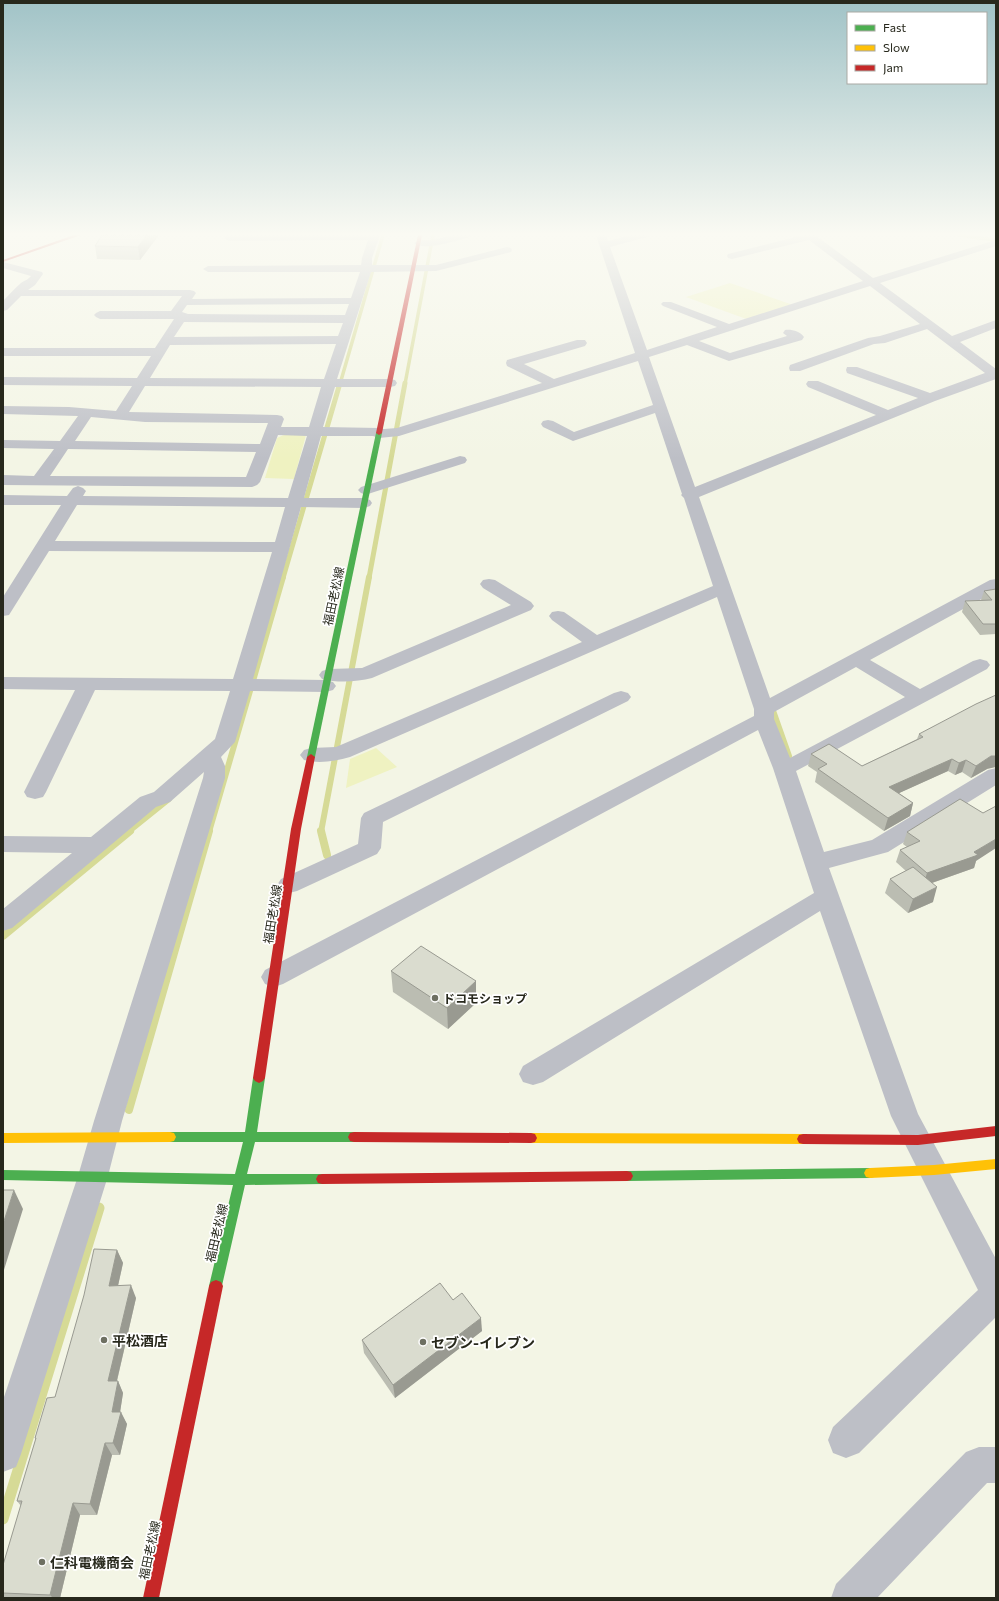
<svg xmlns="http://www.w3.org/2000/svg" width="999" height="1601" viewBox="0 0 999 1601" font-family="Commissioner,'Noto Sans JP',sans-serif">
  <rect width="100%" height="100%" fill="#f3f5e5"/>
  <g fill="#eff2c1">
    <path d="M730 283 793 305 749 320 686 297Z"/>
    <path d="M286 434 306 435 294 479 265 478 277 438Z"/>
    <path d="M376 748 397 767 346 788 350 759Z"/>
  </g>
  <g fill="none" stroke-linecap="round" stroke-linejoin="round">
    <g stroke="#d6da96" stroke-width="3.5">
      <path d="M959 235 995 240"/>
      <path d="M340 384 383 235"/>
      <path d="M405 384 433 235"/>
    </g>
    <g stroke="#d6da96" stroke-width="5">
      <path d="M283 578 340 383"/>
      <path d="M369 578 405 383"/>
    </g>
    <g stroke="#d6da96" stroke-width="6">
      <path d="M253 681 283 577"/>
      <path d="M771 705 789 756"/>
      <path d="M128 832 169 799"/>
      <path d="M209 832 250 691"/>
      <path d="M321 832 369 577"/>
    </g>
    <g stroke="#d6da96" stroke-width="8">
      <path d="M321 831 327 855"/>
      <path d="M3 936 130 831"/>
      <path d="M129 1110 209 831"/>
    </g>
    <path stroke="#d6da96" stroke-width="11" d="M3 1519 99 1208"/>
    <g fill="#bdbfc6" fill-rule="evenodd">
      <path d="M227 235H380L372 258V265H436L507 247 511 248 512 250 511 252 436 271 371 272 337 379H390L395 380 397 383 395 386 390 387H335L323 427 379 428 384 429 397 428 542 383 507 366 506 363 507 360 577 340H585L587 343 585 346 524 364 554 379 635 353 596 235H606L608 241 630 235H648L647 237 610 247 647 350 717 327 663 306 661 304 663 302H671L729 324 863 281 809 240 732 259 728 258 727 256 728 254 803 235H815L873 278 996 240V246L880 283 952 336 996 320V328L960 342 996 369V379L935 401 699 497 770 698 990 580 996 579V591L870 660 920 689 973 661 980 659 987 661 990 665 987 669 796 771 824 852 872 840 988 770 996 768V785L888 852 829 868 918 1114 996 1259V1317L859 1453 846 1458 833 1453 828 1440 833 1427 978 1290 891 1116 820 911 543 1082 533 1085 523 1082 519 1074 523 1066 814 893 773 768 758 730 283 984 274 987 265 984 261 977 265 970 754 716V709L717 597 350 757C335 761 320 764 304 760L300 755 304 750 311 748 336 747 582 642 552 620 549 616 552 612 558 611 564 612 597 635 713 586 684 498 681 495 682 494 655 413 573 441 543 427 541 424 543 421 548 420 553 421 574 432 653 405 638 361 399 436 379 438 373 436H321L304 498H364L370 500 372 503 370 506 364 508 301 507 253 679 326 680 333 682 336 686 333 690 326 692 250 691 235 742 221 757 225 766V778L122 1121 108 1176 21 1454 16 1467 3 1472V1400L78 1176 94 1121 203 778 204 772 170 802 156 807 12 928 3 931V909L72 853 3 852V836L91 837 140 797 154 792 215 739 230 691 95 690 46 792 43 797 35 799 27 797 24 792 75 690 3 689V677L233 679 272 552 49 551 9 615 3 616V597L61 505H3V495L67 496 73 488 78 486 83 488 86 491 83 496 288 498 307 436 278 435 260 482 257 485 252 487 3 485V475L34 476 54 449 3 448V440L60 441 78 416 3 414V406L69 407 116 411 132 386 3 385V377L137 378 151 356H3V348H155L174 319H100L96 317 94 315 96 313 100 311H171L182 296H21L7 310 3 311V301C9 295 14 289 21 283 25 280 28 280 31 276L3 268V262L42 272 43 274 35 285 28 290H190L194 291 196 293 192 299 351 298 360 272H208L203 269 208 266 361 265 362 258 368 240 229 241 224 238ZM870 286 920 324 880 336 868 338 790 365 789 368 790 371H800L874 344 885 343 927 329 985 373 930 393 857 367H847L846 370 847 373 918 398 888 410 818 381H808L806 384 808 387 876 415 695 487 649 357 687 345 729 361 802 340 804 337C800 331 791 329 785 330L783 333 787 336 730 353 699 341ZM349 304 345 315 188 314 182 312 187 305ZM184 322 343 323 338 336 174 337ZM336 344 324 379 150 378 170 345ZM145 386 321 387 309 427H281L284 419 282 416 277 415 129 412ZM91 417 145 422 268 423 260 444 75 441ZM68 449 256 452 246 477 50 476ZM77 505 285 507 275 542 55 541ZM856 667 905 697 790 758 774 719V712Z"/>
      <path d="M452 235H471L470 237C458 240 422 252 414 243L419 240H433Z"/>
      <path d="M460 456 465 457 467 460 465 463 371 493 366 495 361 493 358 490 361 487Z"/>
      <path d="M489 579 495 580 531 602 534 606 531 610 372 678C357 682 337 683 322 679L319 675 322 671 329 669 362 668 511 605 483 588 480 584 483 580Z"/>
      <path d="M621 691 628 693 631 697 628 701 383 822 381 848 377 854 297 891 289 893 281 891 277 885 281 879 358 844 361 818 364 813 614 693Z"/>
      <path d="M979 1447H996V1483H987L877 1598H831L836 1584 966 1452Z"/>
    </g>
    <g fill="#4caf50" fill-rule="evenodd">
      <path d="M379 431 382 433 315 757 311 760 307 757 376 433Z"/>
      <path d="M259 1073 263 1075 265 1078 257 1132H354L358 1133 360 1137 358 1141 354 1142H255L247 1174H322L326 1175 328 1179 326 1183 322 1184 245 1185 221 1290 216 1292 211 1290 209 1286 233 1185 3 1180V1170L235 1174 243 1142H170L166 1141 164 1137 166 1133 170 1132H245L253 1078 255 1075Z"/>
      <path d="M870 1168 874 1169 876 1173 874 1177 870 1178 627 1181 623 1180 621 1176 623 1172 627 1171Z"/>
    </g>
    <g fill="#ffc107" fill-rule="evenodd">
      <path d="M170 1132 174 1133 176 1137 174 1141 170 1142 3 1143V1133Z"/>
      <path d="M531 1133 803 1134 807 1135 809 1139 807 1143 803 1144 531 1143 527 1142 525 1138 527 1134Z"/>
      <path d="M996 1159V1169L934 1175 870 1178 866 1177 864 1173 866 1169 870 1168 934 1165Z"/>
    </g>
    <g fill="#c62828" fill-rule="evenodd">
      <path d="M74 235H81L3 262V260Z"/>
      <path d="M418 235H422L382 433 379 435 376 433Z"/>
      <path d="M311 754 315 757 301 829 265 1078 263 1081 259 1083 255 1081 253 1078 291 829 307 757Z"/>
      <path d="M996 1126V1136L918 1145 803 1144 799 1143 797 1139 799 1135 803 1134 918 1135Z"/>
      <path d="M354 1132 531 1133 535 1134 537 1138 535 1142 531 1143 354 1142 350 1141 348 1137 350 1133Z"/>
      <path d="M627 1171 631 1172 633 1176 631 1180 627 1181 322 1184 318 1183 316 1179 318 1175 322 1174Z"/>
      <path d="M216 1280 221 1282 223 1286 159 1598H143L209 1286 211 1282Z"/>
    </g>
  </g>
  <g fill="#bbbdb2">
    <path d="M102 235H159L140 260 97 259 95 246Z"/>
    <path d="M996 589V634L980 635 962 612 965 601 981 600 984 591Z"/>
    <path d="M919 734 987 769 971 778 962 772 955 775 948 771 899 793 913 803 910 816 884 831 815 782 817 772 808 766 811 754 862 766 917 739Z"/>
    <path d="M983 813 976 861 974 868 932 883 933 902 908 913 885 893 890 879 906 871 896 862 900 850 907 847 903 844 907 832Z"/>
    <path d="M391 971 476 981V1003L448 1029 393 992Z"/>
    <path d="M117 1250 123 1263 118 1286 136 1298 117 1381H118L123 1393 120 1412 127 1424 120 1455H112L97 1515H80L60 1598H3V1565L21 1506 17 1501 36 1440 35 1438 55 1397Z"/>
    <path d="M453 1300 482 1331 395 1398 364 1353 362 1340Z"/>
  </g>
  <g fill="#999a91">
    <path d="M147 235H159L140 260 138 247Z"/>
    <path d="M991 756H996V767L987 769 971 778 976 766Z"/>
    <path d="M952 759 948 771 886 799 889 787Z"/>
    <path d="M966 760 962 772 955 775 959 763Z"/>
    <path d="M913 803 910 816 884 831 888 818Z"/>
    <path d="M996 839V848L976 861 974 868 923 886 927 873 974 852Z"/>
    <path d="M937 887 933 902 908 913 913 899Z"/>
    <path d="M476 981V1003L448 1029 447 1008Z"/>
    <path d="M14 1190 23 1209 3 1273V1224Z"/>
    <path d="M117 1250 123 1263 115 1299 109 1286Z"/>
    <path d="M131 1285 136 1298 114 1393 108 1381Z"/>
    <path d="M481 1318 482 1331 395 1398 393 1385Z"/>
    <path d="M118 1381 123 1393 119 1419 121 1412 127 1424 120 1455 113 1443 112 1412Z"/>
    <path d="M105 1443 112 1455 97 1515 90 1504Z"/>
    <path d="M73 1503 80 1515 60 1598H53L50 1595Z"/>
  </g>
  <g fill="#dadccf" stroke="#999a91">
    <path d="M102 235H147L138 247 95 246Z"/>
    <path d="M996 589V624H983L965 601 992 600 984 591Z"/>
    <path d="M996 695V756H991L976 766 966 760 959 763 952 759 889 787 913 803 888 818 818 769 827 764 811 754 829 744 862 766 923 737 919 734 976 704Z"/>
    <path d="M960 799 983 813 996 806V839L974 852 978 855 927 873 900 850 920 841 907 832Z"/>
    <path d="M913 867 937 887 913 899 890 879Z"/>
    <path d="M421 946 476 981 447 1008 391 971Z"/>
    <path d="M3 1190H14L3 1224Z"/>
    <path d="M94 1249 117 1250 109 1286 131 1285 108 1381H118L112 1412H121L113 1443H105L90 1504 73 1503 50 1595 3 1593V1565L22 1501H17L36 1438H35L47 1398 55 1397 84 1295Z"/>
    <path d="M440 1283 453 1300 462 1293 481 1318 393 1385 362 1340Z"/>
  </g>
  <linearGradient id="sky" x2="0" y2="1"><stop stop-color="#a1c3c7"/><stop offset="0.51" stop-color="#fafaf3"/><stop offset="1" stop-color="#fafaf3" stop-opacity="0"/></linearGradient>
  <rect width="999" height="459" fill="url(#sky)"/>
  <g fill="#6e7062" stroke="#fff" stroke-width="1.5">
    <circle cx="435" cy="998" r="4"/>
    <circle cx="104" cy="1340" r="4"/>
    <circle cx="423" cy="1342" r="4"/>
    <circle cx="42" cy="1562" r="4"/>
  </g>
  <g text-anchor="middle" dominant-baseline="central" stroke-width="3.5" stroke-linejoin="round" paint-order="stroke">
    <g font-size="12" fill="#27281c" stroke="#fff">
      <text transform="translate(333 596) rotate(-78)">福田老松線</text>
      <text transform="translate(272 914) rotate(-81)">福田老松線</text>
      <text transform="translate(216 1233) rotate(-77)">福田老松線</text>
      <text transform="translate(149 1550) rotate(-78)">福田老松線</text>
    </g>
    <g font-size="12" font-weight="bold" fill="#27281c" stroke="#fff" text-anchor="start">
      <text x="443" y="998">ドコモショップ</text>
    </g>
    <g font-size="14" font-weight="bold" fill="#27281c" stroke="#fff" text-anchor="start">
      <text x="112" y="1340">平松酒店</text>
      <text x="431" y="1342">セブン-イレブン</text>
      <text x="50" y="1562">仁科電機商会</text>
    </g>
  </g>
  <rect width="999" height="1601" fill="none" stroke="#27281c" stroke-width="8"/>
  <rect x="847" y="12" width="140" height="72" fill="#ffffff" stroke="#a9a9a4"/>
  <rect x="855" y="25" width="20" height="6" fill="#4caf50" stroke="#a9a9a4"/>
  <text x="883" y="32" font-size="12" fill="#27281c">Fast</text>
  <rect x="855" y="45" width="20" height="6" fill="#ffc107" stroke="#a9a9a4"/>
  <text x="883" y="52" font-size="12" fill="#27281c">Slow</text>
  <rect x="855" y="65" width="20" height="6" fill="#c62828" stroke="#a9a9a4"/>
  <text x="883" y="72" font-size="12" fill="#27281c">Jam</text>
</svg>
